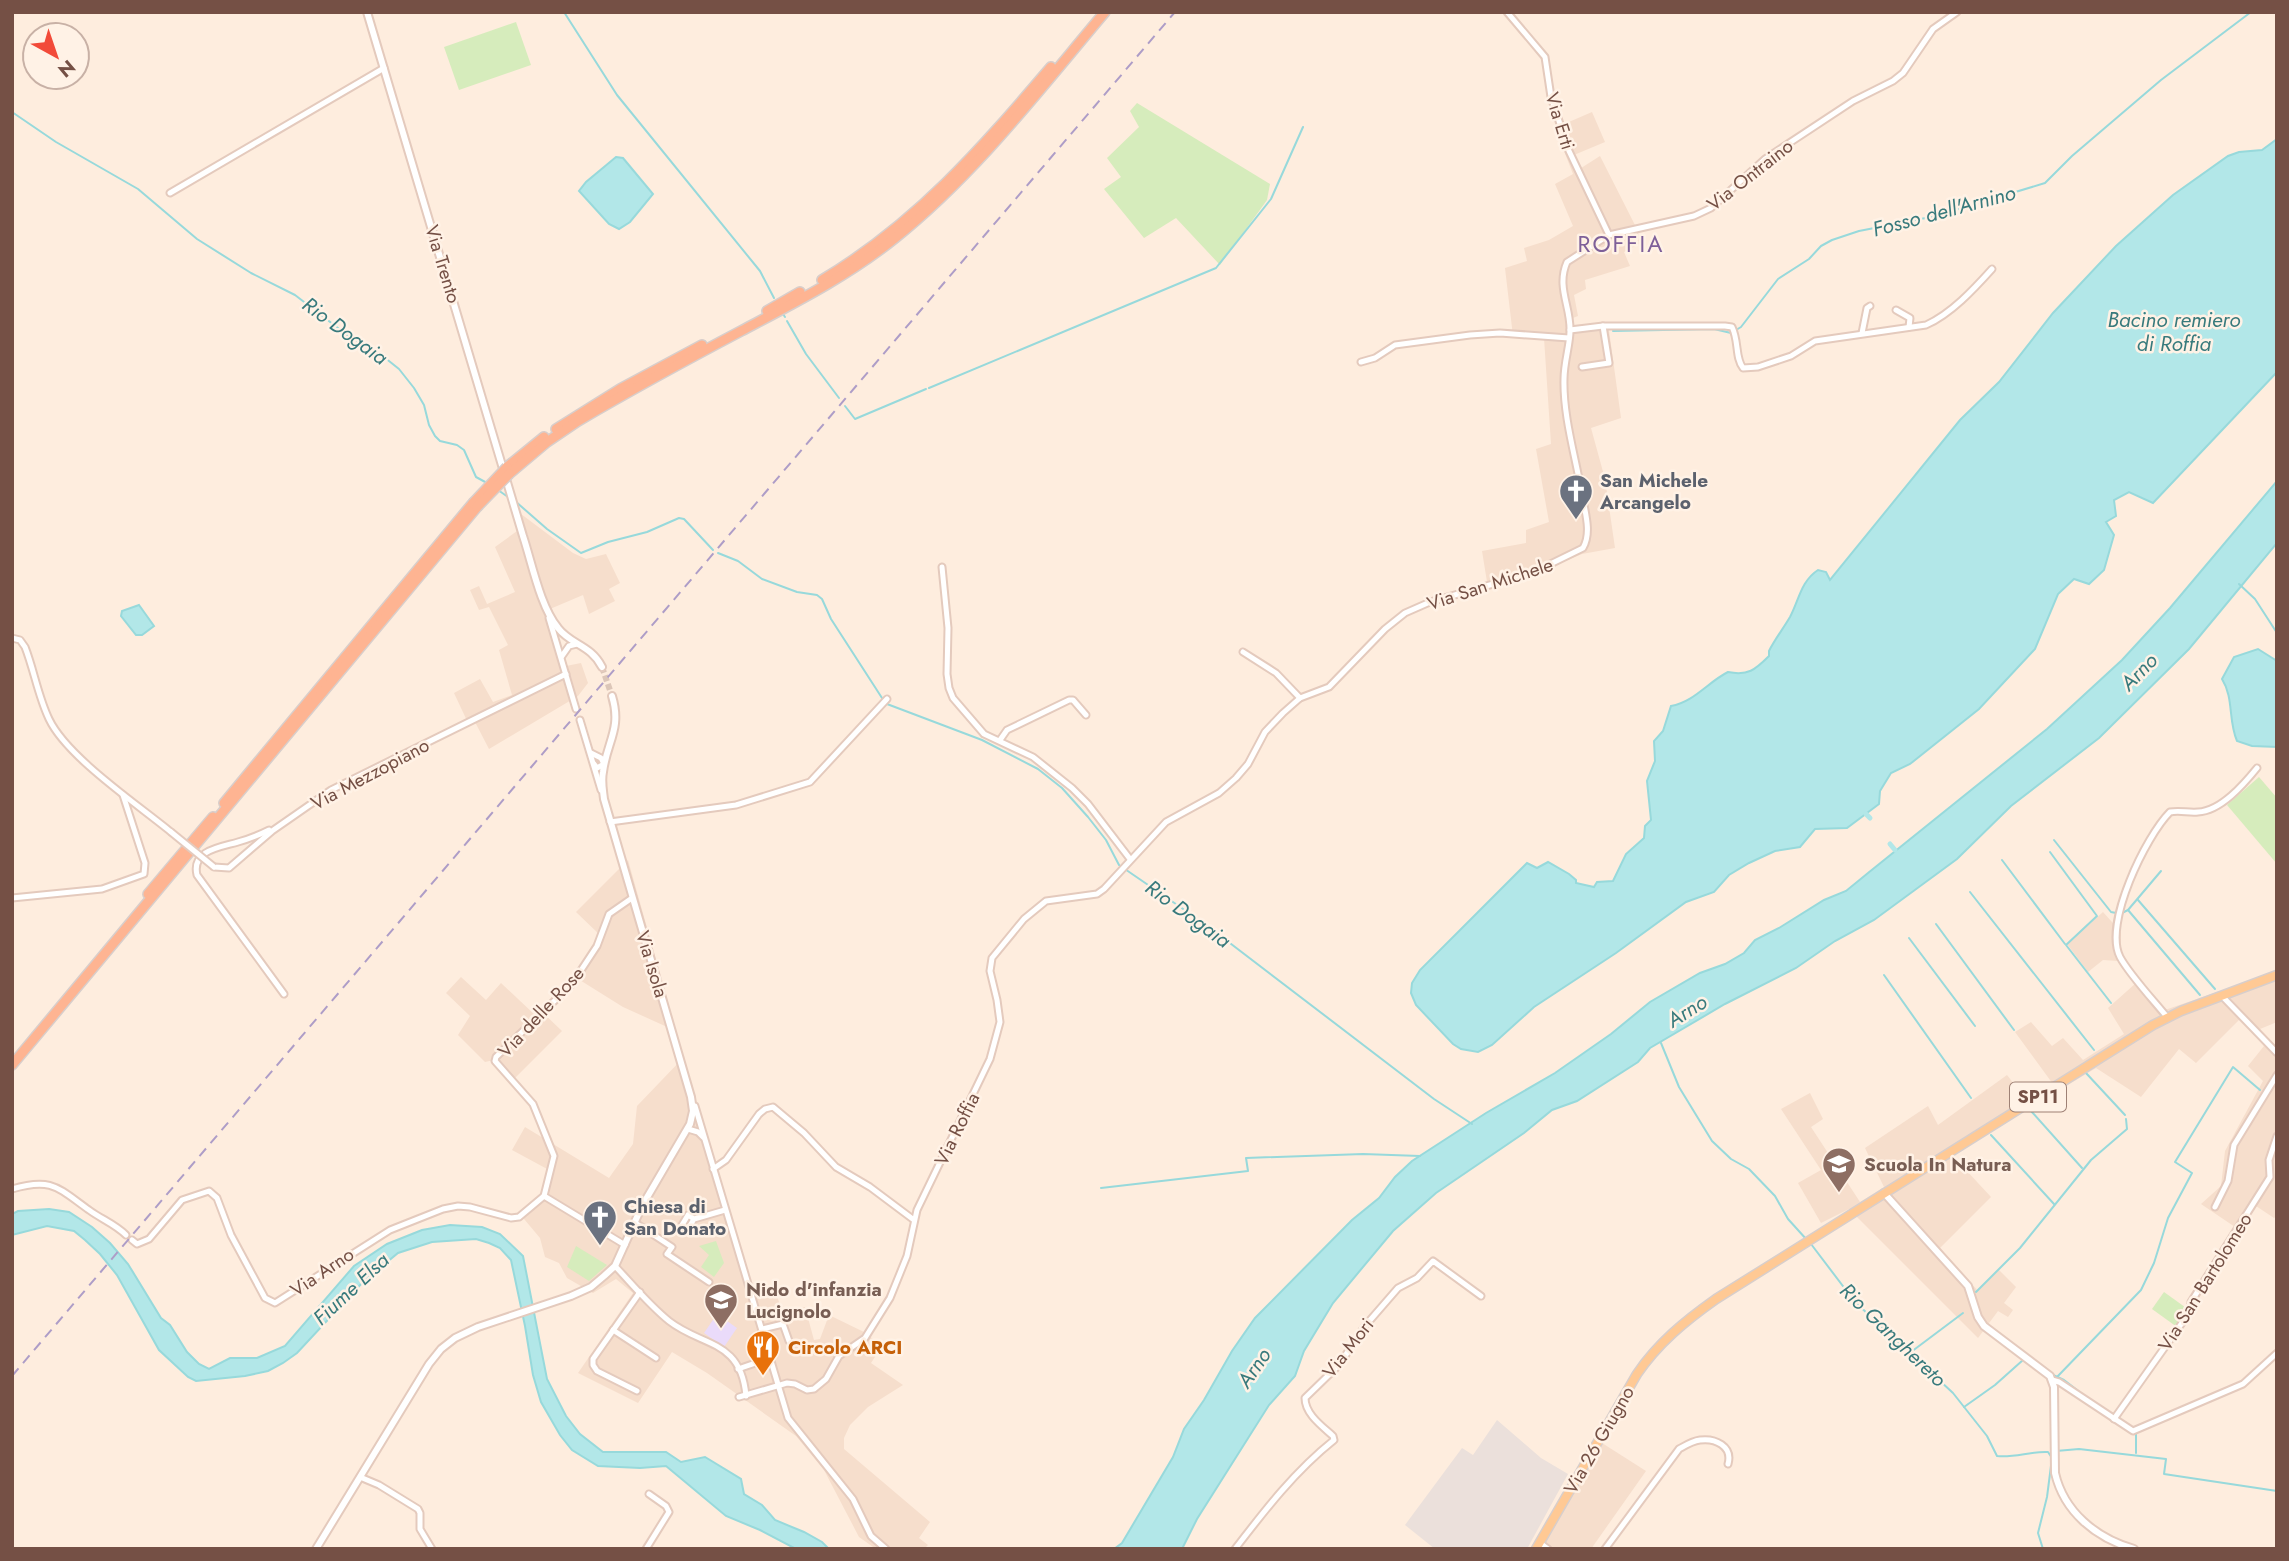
<svg xmlns="http://www.w3.org/2000/svg" width="2289" height="1561" viewBox="0 0 2289 1561" font-family="Jost,sans-serif">
  <rect width="100%" height="100%" fill="#feedde"/>
  <g fill="#f6decc">
    <path d="M1592 112 1605 142 1574 155 1578 170 1600 156 1638 231 1639 244 1624 252 1630 266 1585 280 1586 289 1574 295 1578 316 1570 319 1573 327 1608 323 1621 418 1591 428 1605 479 1615 548 1582 554 1529 576 1488 588 1482 551 1526 543V530L1549 522 1536 449 1551 444 1544 338 1513 336 1505 268 1527 261 1524 248 1549 240 1573 226 1555 184 1573 174 1555 128Z"/>
    <path d="M521 514 573 553 586 559 606 554 620 583 609 589 615 601 589 614 583 595 550 609 566 666 581 663 588 683 578 696 489 749 475 722 469 725 454 693 480 679 493 702 512 695 499 650 508 645 489 607 479 610 470 590 479 586 487 604 515 592 495 547 524 526Z"/>
    <path d="M628 860 676 1031 623 1007 575 977 600 935 576 912Z"/>
    <path d="M2103 912 2121 932V956L2162 1011 2272 973 2277 984V1022L2260 1029 2277 1047V1216L2274 1218 2256 1206 2235 1227 2201 1204 2221 1186 2225 1151 2263 1081 2248 1066 2264 1046 2240 1019 2196 1063 2179 1049 2141 1097 2096 1068 2058 1091 2015 1032 2031 1022 2052 1046 2063 1038 2083 1060 2124 1034 2108 1008 2136 983 2118 961 2103 960 2088 972 2067 944Z"/>
    <path d="M461 977 486 1000 501 983 535 1015 540 1010 562 1031 514 1079 498 1059 485 1062 458 1035 470 1016 446 993Z"/>
    <path d="M683 1058 756 1299 776 1293 783 1314 805 1307 814 1340 820 1339 829 1315 864 1332 882 1346 871 1363 903 1385 868 1407 850 1425 844 1438V1449L930 1522 919 1538 928 1545 924 1549H876L859 1537 824 1470 796 1436 707 1373 672 1352 638 1403 578 1373 633 1293 616 1279 593 1293 567 1278 559 1263 545 1257 540 1238 519 1213 542 1195 549 1170 512 1150 525 1127 609 1178 633 1144 637 1106Z"/>
    <path d="M2007 1075 2031 1106 1952 1155 1991 1197 1940 1248 1977 1290 1999 1270 2016 1287 2004 1303 2013 1310 2008 1317 1998 1311 1978 1338 1849 1209 1821 1223 1798 1183 1821 1170 1781 1109 1810 1093 1823 1119 1811 1127 1860 1202 1884 1187 1865 1148 1928 1106 1938 1125Z"/>
    <path d="M1602 1443 1646 1471 1591 1549H1552L1544 1544 1541 1549Z"/>
  </g>
  <path fill="#ebe0db" d="M1497 1420 1541 1458 1568 1474 1527 1549H1435L1405 1525 1462 1448 1473 1455Z"/>
  <path fill="#eadbfa" d="M717 1314 737 1328 724 1347 704 1333Z"/>
  <g fill="#d6ecbc">
    <path d="M516 22 531 65 459 90 444 47Z"/>
    <path d="M1137 103 1270 184 1267 200 1220 265 1176 218 1144 238 1104 189 1121 177 1107 158 1139 127 1130 111Z"/>
    <path d="M2259 777 2277 798V864L2227 805Z"/>
    <path d="M716 1241 724 1263 714 1277 701 1267 709 1255 699 1246Z"/>
    <path d="M576 1246 607 1265 589 1281 567 1267Z"/>
    <path d="M2164 1292 2189 1310 2177 1327 2152 1309Z"/>
  </g>
  <g fill="#b2e7e8" stroke="#97d9db" stroke-width="2">
    <path d="M2277 139V372L2153 503 2129 492 2114 500 2116 516 2106 522 2114 535 2104 570 2089 584 2074 579 2058 594 2035 649 1979 709 1910 764 1891 773 1880 791 1879 804 1847 828 1815 829 1800 847 1775 851 1749 863 1729 875 1714 892 1686 902 1616 953 1534 1007 1492 1045 1478 1052 1461 1049 1453 1044 1416 1005 1411 993 1412 983 1420 970 1527 863 1537 868 1548 862 1569 874 1576 880V883L1594 887 1597 882 1613 881 1626 854 1644 838 1645 826 1651 820 1647 781 1655 761 1654 741 1663 731 1671 706C1694 702 1708 682 1728 672 1748 676 1755 670 1769 656V651C1775 639 1783 629 1790 617 1799 600 1801 581 1818 570L1826 572 1830 580 1960 420 1999 382 2053 313 2116 246 2173 195 2228 156 2239 152 2262 150Z"/>
    <path d="M616 157 623 158 653 194 630 222 619 229 609 224 579 191 586 182Z"/>
    <path d="M2277 481V543L2189 649 2099 738 2011 806 1957 859 1874 920 1835 941 1796 968 1725 1004 1650 1048 1638 1062 1577 1101 1552 1110 1524 1133 1436 1193 1393 1231 1333 1303 1304 1351 1295 1376 1269 1405 1197 1519 1182 1549H1114L1122 1543 1173 1457 1184 1429 1204 1400 1232 1351 1255 1318 1352 1220 1379 1198 1395 1177 1412 1161 1486 1113 1555 1073 1611 1034 1650 1002 1700 973 1725 964 1744 953 1755 940 1779 928 1824 900 1846 891 1868 873 2047 729 2122 660 2170 608Z"/>
    <path d="M139 605 154 626 142 635H136L121 616 122 611Z"/>
    <path d="M2258 649 2277 661V747L2252 746 2237 741C2228 720 2234 698 2222 679L2234 657Z"/>
    <path d="M49 1209 69 1212 92 1227 110 1243 128 1264 161 1318 170 1325 187 1352 199 1364 209 1369 230 1358H257L285 1346 354 1266 387 1244 422 1230 450 1225 482 1227 500 1234 523 1256 547 1379 566 1416 580 1434 603 1452H666L681 1462 705 1457 741 1479 744 1494 762 1505 775 1520 804 1532 822 1542 829 1549H796L760 1530 726 1516 666 1466 640 1468 598 1466 572 1450 560 1435 541 1402 533 1375 525 1326 511 1260 500 1248 489 1243 476 1239 432 1242 398 1253 363 1282 297 1353 283 1363 268 1371 245 1376 196 1381 188 1377 159 1350 117 1275 100 1254 85 1240 74 1231 47 1226 12 1235V1214L18 1211Z"/>
  </g>
  <g fill="none" stroke-linecap="round" stroke-linejoin="round">
    <g stroke="#97d9db" stroke-width="2">
      <path d="M564 12 617 95 760 271 774 298"/>
      <path d="M12 112 56 142 138 189 197 239 251 273 295 295 347 335 384 357 399 369 414 388 424 405 429 425 435 436 440 441 457 445 464 450 476 477 487 483"/>
      <path d="M783 314 785 317"/>
      <path d="M787 321 806 354 839 398"/>
      <path d="M1736 330 1741 327 1778 279 1809 259 1821 246 1832 240 1859 231 1936 216 2045 183 2072 156 2161 80 2251 12"/>
      <path d="M1613 331 1714 329 1731 333"/>
      <path d="M929 388 1216 268 1271 199 1303 127"/>
      <path d="M845 406 855 419 926 389"/>
      <path d="M498 490 508 497"/>
      <path d="M515 501 547 529 581 553 608 542 647 532 679 518 684 519 713 550"/>
      <path d="M718 553 738 561 762 579 797 592 817 595 822 599 831 619 882 698"/>
      <path d="M2239 584 2255 599 2277 633"/>
      <path d="M887 704 982 740 1038 769 1062 788 1088 817 1106 840 1119 865 1205 924 1434 1099 1472 1124"/>
      <path d="M2054 840 2111 912 2116 913"/>
      <path d="M2050 852 2097 916 2066 945 2111 1003"/>
      <path d="M2002 860 2065 944"/>
      <path d="M1970 892 2094 1050"/>
      <path d="M2138 900 2215 989"/>
      <path d="M2128 910 2200 995"/>
      <path d="M2122 913 2128 910 2161 871"/>
      <path d="M1936 924 2014 1030"/>
      <path d="M1909 938 1975 1026"/>
      <path d="M1884 975 1971 1098"/>
      <path d="M1661 1043 1679 1087 1712 1141 1731 1159 1749 1169 1775 1196 1788 1219 1807 1240"/>
      <path d="M2086 1073 2125 1115"/>
      <path d="M2031 1111 2082 1168"/>
      <path d="M1991 1135 2054 1204"/>
      <path d="M1101 1188 1248 1171 1246 1158 1363 1154 1420 1156"/>
      <path d="M1811 1244 1855 1302 1953 1393 1987 1436 1997 1456C2015 1458 2030 1451 2048 1452L2052 1458 2047 1497 2038 1533 2043 1549"/>
      <path d="M1976 1292 2020 1248 2091 1160 2127 1129 2126 1119"/>
      <path d="M1911 1352 1963 1313"/>
      <path d="M2026 1354 2048 1370"/>
      <path d="M2051 1374 2064 1380 2090 1400"/>
      <path d="M2057 1377 2141 1290 2154 1263 2168 1218 2192 1173 2175 1162 2233 1067 2260 1090"/>
      <path d="M1964 1407 1995 1385 2023 1360"/>
      <path d="M2136 1432V1453"/>
      <path d="M2056 1451 2079 1449 2166 1459 2164 1474 2277 1491"/>
    </g>
    <g stroke="#b2e7e8" stroke-width="5">
      <path d="M1866 814 1870 818"/>
      <path d="M1890 844 1895 850"/>
    </g>
    <path stroke="#dcc6b8" stroke-width="6" stroke-dasharray="6 3" stroke-linecap="butt" d="M602 667 612 696"/>
    <g stroke="#e4cabd" stroke-width="9">
      <g id="minor">
        <path d="M1507 12 1545 57 1551 97 1569 151 1609 235"/>
        <path d="M170 193 384 68"/>
        <path d="M1896 310 1910 318 1909 327"/>
        <path d="M1570 330 1603 326H1725L1732 327C1739 341 1735 358 1743 368L1758 367 1791 356 1815 341 1926 325C1951 314 1974 289 1992 269"/>
        <path d="M1862 333 1867 308 1870 306"/>
        <path d="M1361 362 1375 358 1395 345 1470 335 1500 333 1569 338"/>
        <path d="M1582 367 1609 363 1603 326"/>
        <path d="M942 567 948 628 947 674 949 688 953 698 984 734 1033 757 1072 788 1088 804 1130 859"/>
        <path d="M549 618 576 709"/>
        <path d="M12 638 20 640 25 647C34 670 38 696 49 719 67 757 137 804 171 832"/>
        <path d="M1243 652 1276 673 1300 698"/>
        <path d="M562 656 569 646 577 644"/>
        <path d="M580 720 601 790"/>
        <path d="M1000 740 1007 730 1069 700H1073L1086 715"/>
        <path d="M591 753 601 758 604 764 597 768 594 764"/>
        <path d="M610 822 736 805 810 782 887 699"/>
        <path d="M269 830C259 835 249 839 238 842 221 847 191 850 197 875L284 994"/>
        <path d="M214 867 229 868 272 831 331 790 566 674"/>
        <path d="M12 898 102 889 144 874 145 863 123 795"/>
        <path d="M2222 996 2277 1053"/>
        <path d="M2167 1017C2154 1001 2129 974 2120 957 2103 924 2146 836 2170 812 2180 810 2188 813 2198 812 2221 811 2244 784 2257 768"/>
        <path d="M695 1106 788 1418 853 1499 871 1536 886 1549"/>
        <path d="M688 1129 698 1132 703 1137"/>
        <path d="M713 1169 726 1160 759 1114 765 1109 773 1107 804 1133 836 1167 870 1187 914 1220"/>
        <path d="M12 1189C52 1177 58 1188 89 1210 101 1219 115 1224 126 1235"/>
        <path d="M2215 1207 2228 1181 2234 1145 2277 1075"/>
        <path d="M694 1219 688 1215 682 1225 688 1229 694 1219 725 1210"/>
        <path d="M634 1222 672 1247 667 1254 709 1282"/>
        <path d="M132 1240 137 1244 149 1239 182 1200 209 1191 217 1198 231 1235 265 1298 275 1303 390 1230 443 1209 458 1206 470 1207 511 1218 519 1217 544 1196"/>
        <path d="M625 1245 544 1196 554 1156 533 1104 495 1061 496 1057 572 984 597 946 609 914 632 898"/>
        <path d="M615 1266C632 1284 649 1305 669 1321 702 1347 741 1339 746 1396"/>
        <path d="M762 1329 783 1324 789 1341"/>
        <path d="M613 1330 656 1358"/>
        <path d="M738 1369 770 1358"/>
        <path d="M2052 1380 2059 1382 2133 1431 2243 1384 2277 1353"/>
        <path d="M637 1391 597 1371 593 1365V1359L640 1292"/>
        <path d="M739 1397 787 1383 795 1384 807 1390 814 1389 826 1379 839 1356 865 1338 890 1298 907 1256 917 1210 990 1059 1000 1022 997 1000 990 971 992 958 1024 919 1046 901 1097 894 1104 889 1166 822 1219 793 1236 778 1248 764 1265 732 1283 713 1300 698 1329 687 1385 629 1405 613 1430 602 1532 573 1583 548C1592 533 1585 512 1582 495 1576 458 1563 417 1564 379 1564 362 1570 345 1570 331 1571 307 1556 287 1567 262L1609 235 1694 216 1711 208 1765 159 1853 101 1893 81 1903 73 1933 29 1957 12"/>
        <path d="M2114 1419 2189 1313 2191 1302 2270 1177 2269 1160 2277 1136"/>
        <path d="M360 1477 379 1485 418 1509 420 1513V1529L432 1549"/>
        <path d="M1540 1543 1548 1549"/>
        <path d="M646 1549 669 1512 666 1506 649 1494"/>
        <path d="M1235 1549C1265 1510 1295 1471 1334 1440L1333 1436C1322 1426 1305 1414 1305 1398L1339 1365 1365 1326 1398 1288 1417 1278 1433 1261 1481 1296"/>
        <path d="M1605 1549 1679 1449C1686 1445 1692 1441 1700 1440 1715 1438 1733 1446 1728 1464"/>
      </g>
    </g>
    <g stroke="#e4cabd" stroke-width="10">
      <g id="tertiary">
        <path d="M367 12 523 536C532 563 540 606 558 628 571 645 591 645 602 667"/>
        <path d="M1884 1193 1968 1286 1978 1317 1984 1326 2050 1376 2054 1387 2055 1473C2064 1512 2096 1538 2134 1549"/>
        <path d="M316 1549 429 1364 441 1349 455 1338 478 1327 571 1296 591 1287 604 1276 615 1266 642 1206 690 1124 693 1111 691 1097 604 799C603 790 601 781 603 772 607 741 622 729 612 696"/>
      </g>
    </g>
    <g stroke="#d8cecb" stroke-width="11">
      <path id="primary" d="M1536 1549 1637 1374C1658 1343 1685 1321 1716 1299L2153 1025 2181 1011 2277 975"/>
    </g>
    <g stroke="#d8cecb" stroke-width="12">
      <g id="trunk">
        <path d="M822 280C917 223 980 150 1051 67"/>
        <path d="M767 311 800 292"/>
        <path d="M556 429 620 389 702 345"/>
        <path d="M507 467 544 437"/>
        <path d="M509 474 547 442 578 421C631 390 686 360 741 331 794 303 848 276 895 238 976 173 1039 90 1105 12"/>
        <path d="M224 803 473 503"/>
        <path d="M148 894 213 817"/>
        <path d="M12 1065 477 507"/>
      </g>
    </g>
    <use href="#minor" stroke="#fff" stroke-width="5"/>
    <use href="#tertiary" stroke="#fff" stroke-width="6"/>
    <use href="#primary" stroke="#ffc994" stroke-width="8"/>
    <use href="#trunk" stroke="#feb492" stroke-width="9"/>
    <path stroke="#ae9dc7" stroke-width="2" stroke-dasharray="10 7" stroke-linecap="butt" d="M12 1376 1175 12"/>
    <g stroke="#e4cabd" stroke-width="9" stroke-linecap="butt">
      <path id="minor-bridge" d="M171 832 214 867"/>
    </g>
    <g stroke="#d8cecb" stroke-width="12" stroke-linecap="butt">
      <g id="trunk-bridge">
        <path d="M473 503 507 467"/>
        <path d="M477 507 509 474"/>
      </g>
    </g>
    <use href="#minor-bridge" stroke="#fff" stroke-width="5"/>
    <use href="#trunk-bridge" stroke="#feb492" stroke-width="9"/>
  </g>
  <defs>
    <g id="church-pin" transform="scale(1.75)"><path d="M0 17L-7.5 6A9.5 9.5 0 1 1 7.5 6Z" fill="#6b7280" stroke="#fff2e6"/><path d="M-1.2-6h2.4v3.5h3.3v2.4h-3.3V6h-2.4V-.1h-3.3v-2.4h3.3Z" fill="#fff"/></g>
    <g id="school-pin" transform="scale(1.75)"><path d="M0 17L-7.5 6A9.5 9.5 0 1 1 7.5 6Z" fill="#8d6e63" stroke="#fff2e6"/><path d="M0-5L7-2L0 1L-7-2ZM-4 1L0 2.5L4 1V4Q0 6-4 4Z" fill="#fff"/></g>
    <g id="restaurant-pin" transform="scale(1.75)"><path d="M0 17L-7.5 6A9.5 9.5 0 1 1 7.5 6Z" fill="#e8710a" stroke="#fff2e6"/><path d="M-5-6h1v4h1v-4h1v4h1v-4h1v5L-1.5 .5V6h-2V.5L-5-1ZM5-6V6H3V1.5H1.5Q1.5-4 5-6Z" fill="#fff"/></g>
  </defs>
  <g fill-rule="evenodd">
    <use href="#church-pin" x="1576" y="491"/>
    <use href="#school-pin" x="1839" y="1164"/>
    <use href="#church-pin" x="600" y="1217"/>
    <use href="#school-pin" x="721" y="1300"/>
    <use href="#restaurant-pin" x="763" y="1347"/>
  </g>
  <g text-anchor="middle" dominant-baseline="central" stroke-width="5" stroke-linejoin="round" paint-order="stroke">
    <rect fill="#fff2e6" stroke="#9e8175" stroke-width="2" x="2010" y="1082.5" width="56" height="29" rx="5"/>
    <g font-size="18" font-weight="bold" fill="#755045">
      <text x="2038" y="1097">SP11</text>
    </g>
    <g font-size="19" fill="#755045" stroke="#fff2e6">
      <text transform="translate(1560 121) rotate(73)">Via Erti</text>
      <text transform="translate(1750 175) rotate(-38)">Via Ontraino</text>
      <text transform="translate(443 264) rotate(73)">Via Trento</text>
      <text transform="translate(1490 584) rotate(-18)">Via San Michele</text>
      <text transform="translate(370 774) rotate(-28)">Via Mezzopiano</text>
      <text transform="translate(652 964) rotate(73)">Via Isola</text>
      <text transform="translate(541 1012) rotate(-47)">Via delle Rose</text>
      <text transform="translate(957 1129) rotate(-64)">Via Roffia</text>
      <text transform="translate(322 1272) rotate(-34)">Via Arno</text>
      <text transform="translate(2205 1282) rotate(-58)">Via San Bartolomeo</text>
      <text transform="translate(1348 1348) rotate(-52)">Via Mori</text>
      <text transform="translate(1599 1440) rotate(-60)">Via 26 Giugno</text>
    </g>
    <g font-size="19" font-weight="bold" fill="#5b616d" stroke="#fff2e6" text-anchor="start">
      <text x="1600" y="480">San Michele<tspan x="1600" dy="22">Arcangelo</tspan></text>
      <text x="624" y="1206">Chiesa di<tspan x="624" dy="22">San Donato</tspan></text>
    </g>
    <g font-size="19" font-weight="bold" fill="#785e54" stroke="#fff2e6" text-anchor="start">
      <text x="1864" y="1164">Scuola In Natura</text>
      <text x="746" y="1289">Nido d'infanzia<tspan x="746" dy="22">Lucignolo</tspan></text>
    </g>
    <g font-size="19" font-weight="bold" fill="#c56008" stroke="#fff2e6" text-anchor="start">
      <text x="788" y="1347">Circolo ARCI</text>
    </g>
    <g font-size="21" font-style="italic" fill="#387a7c" stroke="#fff2e6">
      <text transform="translate(1944 211) rotate(-15)">Fosso dell'Arnino</text>
      <text x="2174" y="320">Bacino remiero<tspan x="2174" dy="24">di Roffia</tspan></text>
      <text transform="translate(345 331) rotate(36)">Rio Dogaia</text>
      <text transform="translate(2139 672) rotate(-46)">Arno</text>
      <text transform="translate(1188 914) rotate(36)">Rio Dogaia</text>
      <text transform="translate(1687 1011) rotate(-32)">Arno</text>
      <text transform="translate(351 1289) rotate(-43)">Fiume Elsa</text>
      <text transform="translate(1893 1335) rotate(44)">Rio Ganghereto</text>
      <text transform="translate(1254 1368) rotate(-56)">Arno</text>
    </g>
    <g font-size="23" letter-spacing="2" fill="#7e6099" stroke="#fff2e6">
      <text x="1621" y="244">ROFFIA</text>
    </g>
  </g>
  <rect width="2289" height="1561" fill="none" stroke="#755045" stroke-width="28"/>
  <g transform="translate(56 56) rotate(140)"><circle r="33" fill="#fff2e6" stroke="#c8b1a6" stroke-width="2"/>
  <path d="M0-5L12 26L0 18L-12 26Z" fill="#f24a39"/>
  <text y="-10" font-size="19" font-weight="bold" text-anchor="middle" fill="#755045">N</text>
  </g>
</svg>
